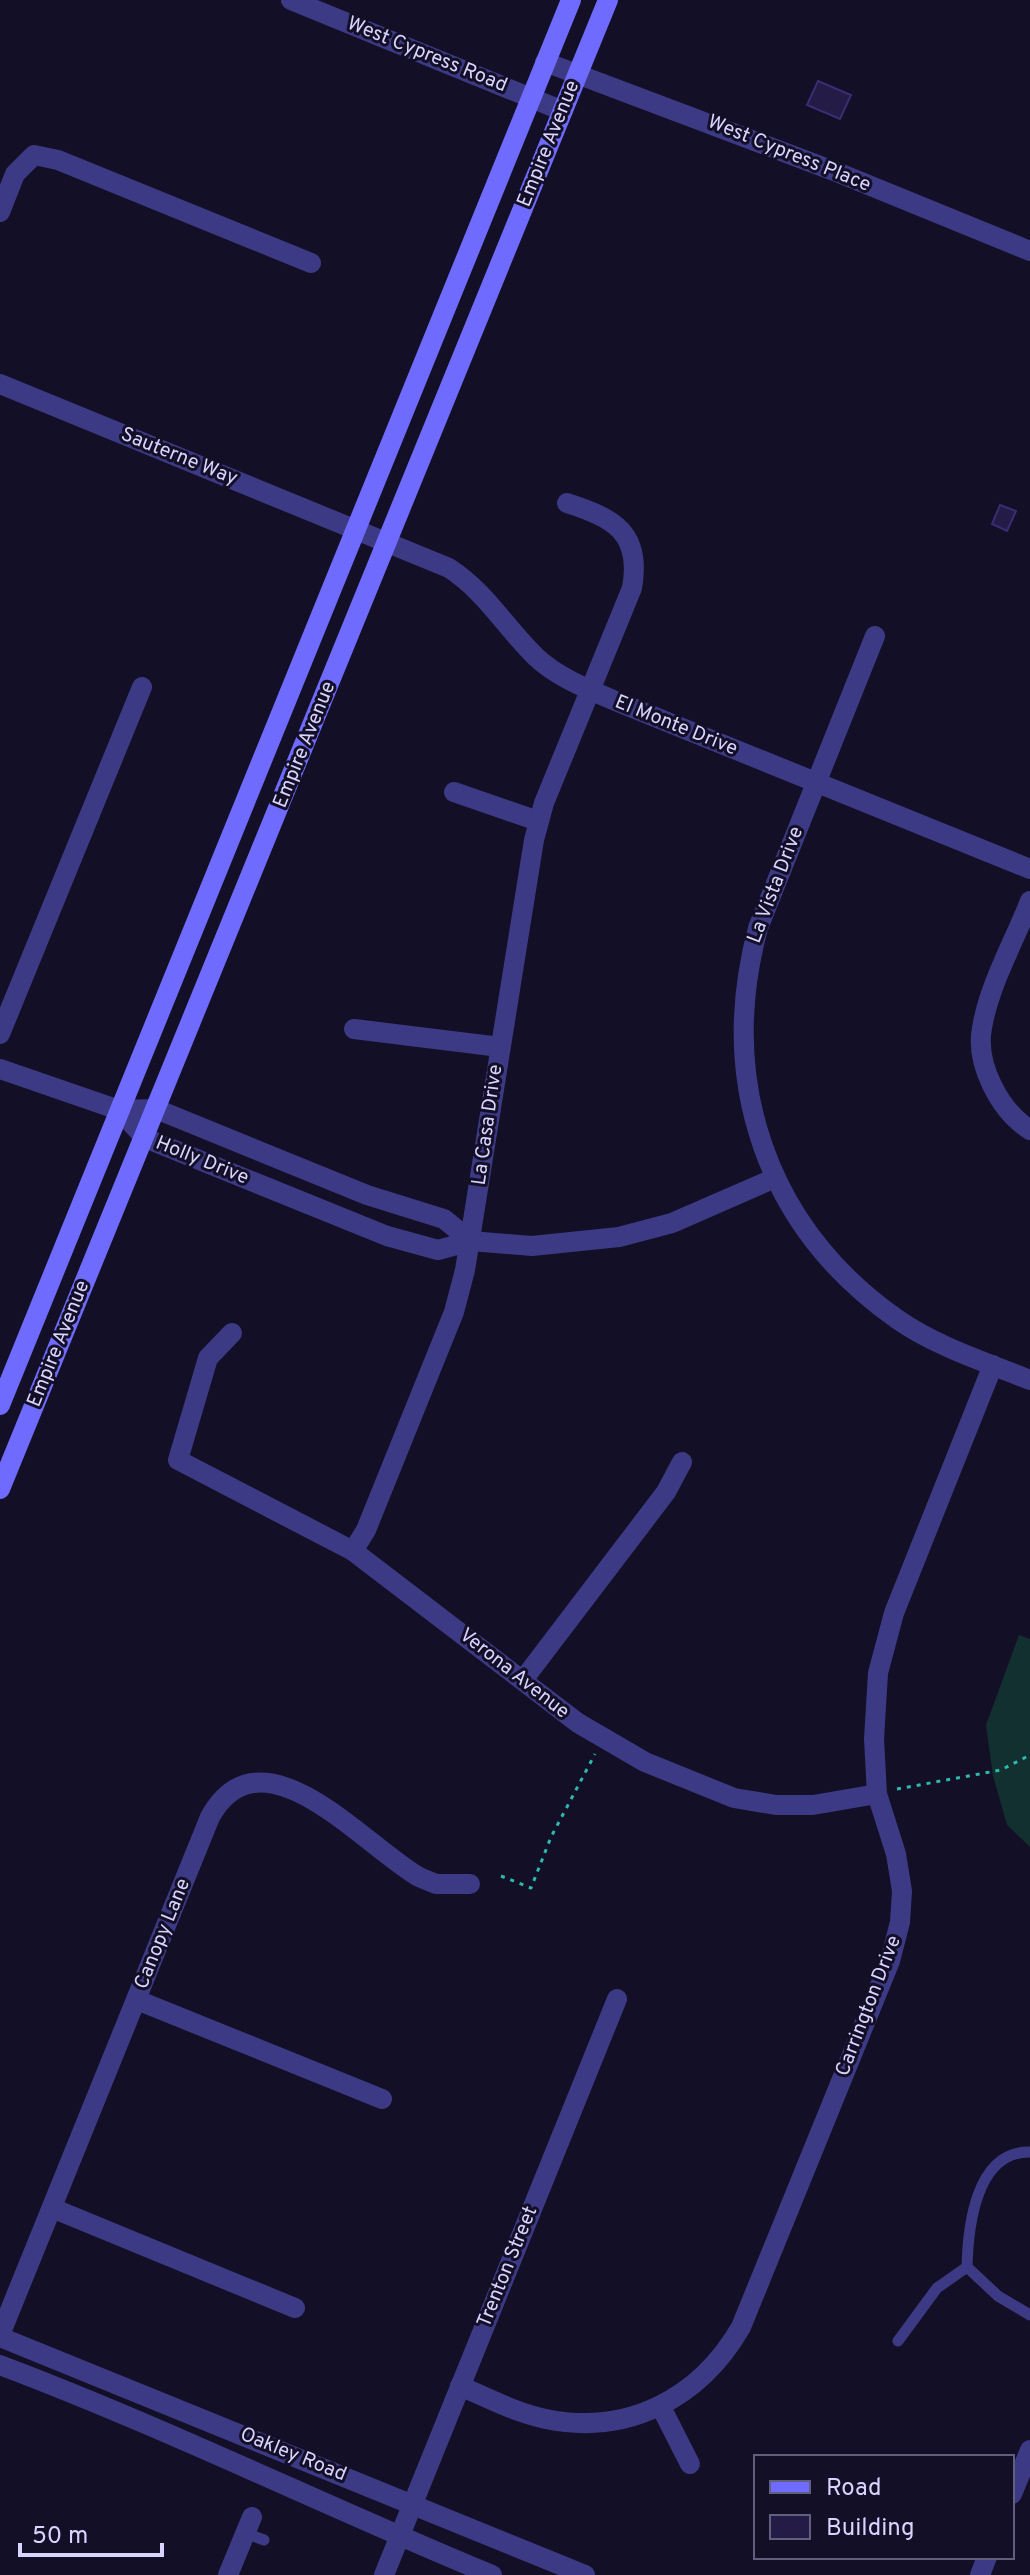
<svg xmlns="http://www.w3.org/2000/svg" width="1030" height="2575" viewBox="0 0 1030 2575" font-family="Overpass,sans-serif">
  <rect width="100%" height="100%" fill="#130f26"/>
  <path fill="#12302f" d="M1019 1635 1030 1639V1847L1007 1825 993 1776 986 1725Z"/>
  <g fill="#241b47" stroke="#3b2d73" stroke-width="2">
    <path d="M818 81 851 95 840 119 807 105Z"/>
    <path d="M1000 505 1016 511 1007 531 992 524Z"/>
  </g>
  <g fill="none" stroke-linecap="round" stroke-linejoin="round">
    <g stroke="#2fb8b0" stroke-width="3" stroke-dasharray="4 6" stroke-linecap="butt">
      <path d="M897 1789 1001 1770 1030 1755"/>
      <path d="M501 1876 531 1888 551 1837 595 1754"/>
    </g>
    <g stroke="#3d3a85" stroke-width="11">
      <path d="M1030 2152C976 2151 968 2226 967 2267L998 2296 1030 2315"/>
      <path d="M898 2341 937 2288 967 2267"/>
      <path d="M245 2533 264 2540"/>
    </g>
    <g stroke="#3d3a85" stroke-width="20">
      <path d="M545 62 839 173 1030 251"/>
      <path d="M0 212 15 174 34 155 58 160 311 263"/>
      <path d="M0 384 449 568C487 593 504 626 536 657 558 678 590 690 618 702L1030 869"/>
      <path d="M875 636 758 928C717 1081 766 1227 897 1319 937 1347 985 1362 1030 1380"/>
      <path d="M454 792 538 821"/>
      <path d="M1030 901C1014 942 989 985 982 1028 975 1064 1000 1111 1030 1130"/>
      <path d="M354 1029 500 1047"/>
      <path d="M0 1034 142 687"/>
      <path d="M0 1069 119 1110 156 1109 367 1195 444 1219 471 1241"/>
      <path d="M119 1110 145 1138 387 1236 438 1250 471 1241 532 1246 619 1237 672 1223 775 1178"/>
      <path d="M232 1333 208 1358 178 1460 353 1551 578 1723 645 1762 734 1798 776 1805H813L877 1794"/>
      <path d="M353 1551 366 1530 454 1312 465 1270 534 840 544 803 632 588C642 532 613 518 567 503"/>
      <path d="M523 1680 666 1492 682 1462"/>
      <path d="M137 2000 382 2099"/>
      <path d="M52 2208 295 2308"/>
      <path d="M0 2335 210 1817C262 1724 363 1845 419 1877L436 1884H470"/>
      <path d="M460 2386C488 2398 516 2413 546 2419 628 2436 700 2398 741 2327L890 1961 900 1922 902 1891 896 1854 877 1794 874 1739 878 1673 894 1613 993 1365"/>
      <path d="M661 2407 690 2464"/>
      <path d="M1012 2494 1030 2450"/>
      <path d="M228 2575 252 2517"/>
      <path d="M384 2575 617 1999"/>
      <path d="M980 2575 987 2557"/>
    </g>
    <g stroke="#3d3a85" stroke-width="20">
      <path d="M291 0 563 111"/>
      <path d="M0 2337 585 2575"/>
      <path d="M0 2365C167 2428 327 2507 492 2575"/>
    </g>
    <g stroke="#6f6bff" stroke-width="20">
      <path d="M0 1405 571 0"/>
      <path d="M0 1489 608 0"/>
    </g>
  </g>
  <g text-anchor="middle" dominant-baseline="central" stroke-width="6" stroke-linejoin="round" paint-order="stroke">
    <g font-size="20" fill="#d9d4ff" stroke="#130f26">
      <text transform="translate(427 55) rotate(22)">West Cypress Road</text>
      <text transform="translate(549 144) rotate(-68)">Empire Avenue</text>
      <text transform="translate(789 154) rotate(22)">West Cypress Place</text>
      <text transform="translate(179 457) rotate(22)">Sauterne Way</text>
      <text transform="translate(676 726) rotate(22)">El Monte Drive</text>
      <text transform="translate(305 745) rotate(-68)">Empire Avenue</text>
      <text transform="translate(776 885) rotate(-69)">La Vista Drive</text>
      <text transform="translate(488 1125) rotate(-82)">La Casa Drive</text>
      <text transform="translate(202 1161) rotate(22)">Holly Drive</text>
      <text transform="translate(59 1344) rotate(-68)">Empire Avenue</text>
      <text transform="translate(514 1674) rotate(38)">Verona Avenue</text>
      <text transform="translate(163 1934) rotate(-68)">Canopy Lane</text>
      <text transform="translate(869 2006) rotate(-69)">Carrington Drive</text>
      <text transform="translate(508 2267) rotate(-68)">Trenton Street</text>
      <text transform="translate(293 2455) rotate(22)">Oakley Road</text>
    </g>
  </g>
  <rect x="754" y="2455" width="260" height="104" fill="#130f26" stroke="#625e7d" stroke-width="2"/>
  <rect x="770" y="2481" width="40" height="12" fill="#6f6bff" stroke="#625e7d" stroke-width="2"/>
  <text x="826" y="2495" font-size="24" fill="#d9d4ff">Road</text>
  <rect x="770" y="2515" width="40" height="24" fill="#241b47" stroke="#625e7d" stroke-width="2"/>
  <text x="826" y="2535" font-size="24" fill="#d9d4ff">Building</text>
  <path d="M20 2543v12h142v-12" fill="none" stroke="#d9d4ff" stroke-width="4"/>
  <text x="32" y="2543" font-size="24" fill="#d9d4ff" stroke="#130f26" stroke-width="6" paint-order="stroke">50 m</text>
</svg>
